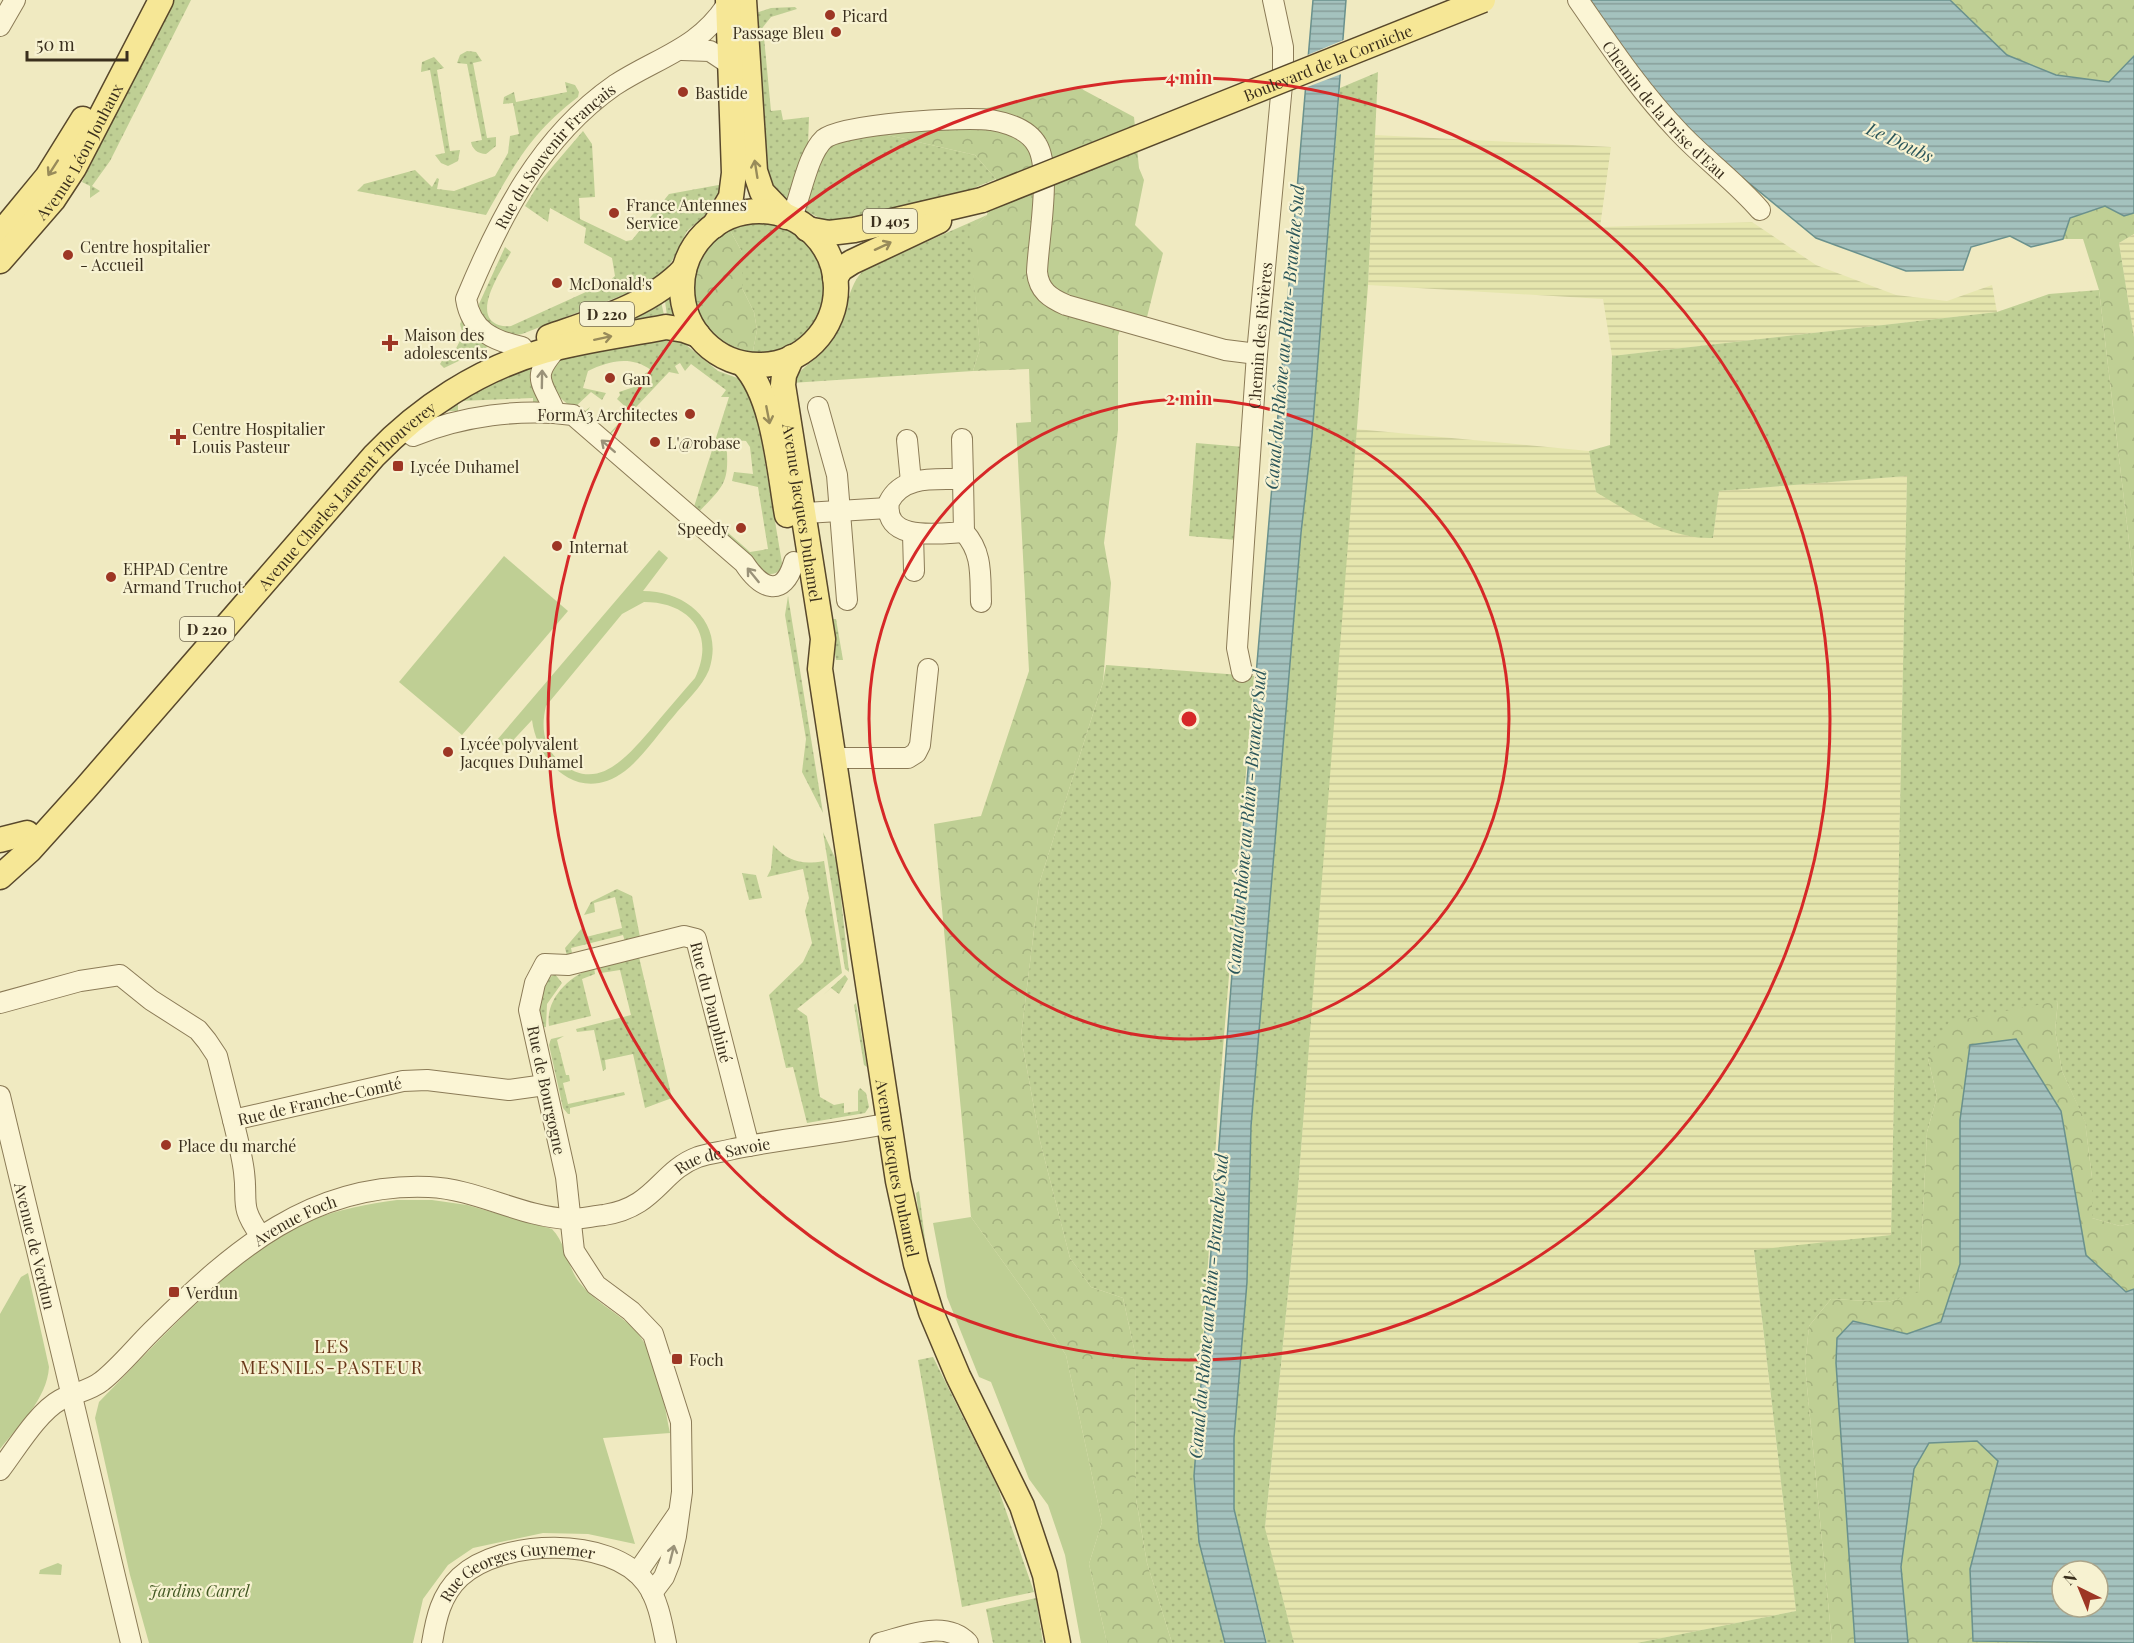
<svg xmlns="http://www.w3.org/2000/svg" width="2134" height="1643" viewBox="0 0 2134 1643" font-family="'Playfair Display',serif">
  <defs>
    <pattern id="farmland-rules" width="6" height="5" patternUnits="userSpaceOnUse" patternTransform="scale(1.5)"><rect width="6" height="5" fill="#e6e6ae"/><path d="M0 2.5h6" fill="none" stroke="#c6c695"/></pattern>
    <pattern id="grass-dots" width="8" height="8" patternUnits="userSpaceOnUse" patternTransform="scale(1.5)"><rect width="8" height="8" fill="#bfcf94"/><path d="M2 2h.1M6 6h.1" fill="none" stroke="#a5b27f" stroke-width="1.8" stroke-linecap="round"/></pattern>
    <pattern id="forest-crowns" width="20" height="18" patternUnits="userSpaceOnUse" patternTransform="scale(1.5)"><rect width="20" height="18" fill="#bfcf94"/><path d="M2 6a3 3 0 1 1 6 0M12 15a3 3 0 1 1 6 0" fill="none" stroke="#a5b27f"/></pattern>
    <pattern id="water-rules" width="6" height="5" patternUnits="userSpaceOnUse" patternTransform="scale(1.5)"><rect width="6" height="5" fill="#a4c2be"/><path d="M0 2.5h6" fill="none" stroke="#879e9a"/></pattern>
  </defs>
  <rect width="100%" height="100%" fill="#f0eac1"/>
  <g fill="url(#farmland-rules)">
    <path d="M1375 135 1611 147 1600 227 1752 222 1816 265 1896 295 1947 301 1992 285 1997 312 1612 356 1603 299 1368 285Z"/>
    <path d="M2134 234V337L2119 243Z"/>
    <path d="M1356 429 1589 451 1596 492 1713 538 1719 491 1907 476 1891 1235 1754 1251 1796 1611 1637 1643H1294L1265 1529 1297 1201Z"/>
  </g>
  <g fill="url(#grass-dots)" fill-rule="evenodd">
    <path d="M173 0H191L110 161 92 186 100 191 90 198V186L82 182Z"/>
    <path d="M795 7 797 9 771 17 763 27 771 111 781 110 783 120 809 117 808 146 793 202C780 200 772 187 767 176L756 13 771 8Z"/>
    <path d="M467 51 476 52 482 61 473 63 487 138 496 137V146L486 154C478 154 472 149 471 142L482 140 467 64 457 63 460 55Z"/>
    <path d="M434 57 444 68 437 70 450 151 460 150 458 161 448 166 441 163 435 155 445 153 430 70 421 72 422 62Z"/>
    <path d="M1378 72 1368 285 1330 776 1297 1201 1265 1528 1294 1643H1267L1234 1509V1438L1247 1282 1251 1126 1301 533 1312 436 1340 88Z"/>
    <path d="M565 82 575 85 579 92 578 97C530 134 515 164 486 215L357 191 364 184 415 170 432 187 437 178 439 179 437 189 454 191 495 176 508 153 510 136 519 134 513 103 503 104 504 97 514 92 516 102 567 92Z"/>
    <path d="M583 131 592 144 595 197 579 198 580 219 626 241 632 240 669 194 724 184 714 207 687 231 672 261 660 276 641 288 522 334C503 339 478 326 479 304L505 247 511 252C503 268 475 308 493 322 498 326 505 327 511 326L608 282 615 276 612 258 584 243 586 228 550 208 548 222 525 206 541 180Z"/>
    <path d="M870 131 975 155 996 179 964 192 829 223 802 209 825 146Z"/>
    <path d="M987 215 970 232 980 348 973 371 791 383C803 364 824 356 835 336 848 314 846 286 865 269Z"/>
    <path d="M757 219C852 223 848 358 757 358 669 358 665 226 757 219ZM731 232 742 252V288L754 312 757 330 753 351 701 259 714 240Z"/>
    <path d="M2099 290 2134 583V1223L2120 1226 2092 1218V1178L2085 1122 2062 1071 2055 1030 2058 1001 1928 1058 1937 1097 1927 1132 1919 1293 1888 1302 1831 1299 1809 1326 1805 1366 1832 1643H1637L1796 1611 1754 1250 1891 1235 1907 476 1719 491 1713 538C1670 539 1632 514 1596 492L1589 451 1610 445 1612 356 1997 312 2049 294Z"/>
    <path d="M672 291 679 321 668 323 664 294Z"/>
    <path d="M660 297 664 315 615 331 611 319Z"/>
    <path d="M464 316 492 345 444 368 440 364 443 359 451 358 463 335 460 324Z"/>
    <path d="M666 336 680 340 718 371 743 380 755 402 782 563C781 573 773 575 765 574L714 524 717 523 750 552 768 549 758 487 732 481 734 472 753 474 750 447 746 441 726 439C730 485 725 484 695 516L692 513 729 397H721L726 390 691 364 685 371 680 363 675 366 679 374 669 372 607 438 581 414 590 407 584 416 608 435 630 411 617 399 620 395 619 392 637 386 639 377 651 370C631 355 608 361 588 371L583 388 606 393 602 400 591 392 573 409 556 394 546 379 561 355Z"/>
    <path d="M534 362 541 406 533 409V398L458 401V411H444L465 394Z"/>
    <path d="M1196 443 1244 447 1237 540 1189 536Z"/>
    <path d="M788 596 823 813 802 772 806 739 785 615Z"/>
    <path d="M829 619H836L843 660H836Z"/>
    <path d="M1106 665 1254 676 1219 1096 1194 1476 1199 1542 1225 1643H1172L1147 1563 1136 1499 1135 1353 1123 1298 1091 1287 1070 1258 1040 1141 1021 1036 1040 881 1103 682Z"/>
    <path d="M823 832 837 862 849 972 845 969Z"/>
    <path d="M773 845C789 862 802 865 824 861L842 973 797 1009 807 1016 820 1097 834 1105 844 1103V1113L858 1111V1091L860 1088 866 1093 869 1107 865 1113 807 1123 793 1067 786 1068 769 995 803 962 812 943 805 911 809 898 803 869 767 877 771 869Z"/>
    <path d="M742 873 756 875 762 898 749 900Z"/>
    <path d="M617 889 632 896 640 937 626 945 623 935 571 948 573 958 567 956 565 948 583 927 586 937 622 928 615 897 594 903 595 912 584 915 591 902Z"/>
    <path d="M639 957 672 1098 645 1108 633 1054 605 1060 606 1069 603 1071 594 1030 577 1032 576 1029 631 1015 620 970 601 973 600 966Z"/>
    <path d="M594 967 595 974 582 979 591 1016 549 1026C545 998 570 976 594 967Z"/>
    <path d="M555 974 562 983 547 1004 546 1027 539 1028C537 1010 536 984 555 974Z"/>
    <path d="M845 975 848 979 839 994 831 988 822 996Z"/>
    <path d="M856 1003 867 1067 864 1065 854 1005Z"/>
    <path d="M564 1036 557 1040 566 1075H569L570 1081 563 1083 568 1104 624 1092 625 1095 570 1108V1114H568L563 1108 549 1045 551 1039Z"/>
    <path d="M919 1191 928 1264H925L916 1193Z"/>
    <path d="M933 1357 998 1488 1034 1592 962 1607 918 1360Z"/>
    <path d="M1036 1598 1043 1643H993L986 1609Z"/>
  </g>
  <g fill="url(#forest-crowns)" fill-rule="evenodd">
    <path d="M1950 0H2134V56L2109 82 2056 75 2007 55Z"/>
    <path d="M1078 87 1134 117 1139 168 1144 180 1135 225 1163 253 1146 321 1125 314 1118 336V430L1104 543 1111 583 1103 682 1040 881 1021 1036 1040 1141 1070 1258 1091 1287 1123 1298 1135 1353 1136 1499 1147 1563 1172 1643H1107L1089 1564 1102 1522 1066 1355 1029 1298 971 1217 934 824 981 816 1029 671 1016 423 1031 422 1029 369 973 371 980 348 969 232 987 215 996 179 975 155 870 131 879 115 982 109Z"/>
    <path d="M2105 206 2124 216 2134 213V234L2119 243 2134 337V583L2099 290 2083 239H2063L2070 218Z"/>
    <path d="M726 230 731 232 742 252V288L754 312 757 330 753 351C685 343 677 269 726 230Z"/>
    <path d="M2058 1001 2055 1030 2062 1071 2085 1121 2092 1178V1218L2120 1226 2134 1223V1643H1832L1805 1366 1809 1326 1831 1299 1888 1302 1919 1292 1927 1132 1937 1097 1928 1058 1949 1022ZM2062 1571H2098V1607H2062Z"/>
  </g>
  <g fill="#bfcf94" fill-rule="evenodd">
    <path d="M659 550 668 558 643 591C686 591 725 622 709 670 702 687 685 702 673 717 658 734 643 757 625 771 580 805 538 765 532 720L506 748 497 740ZM644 602C690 602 716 634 695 678 681 694 667 710 653 727 629 754 598 796 559 761 543 747 541 726 546 706L622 614Z"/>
    <path d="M504 556 568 611 462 735 399 682Z"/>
    <path d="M397 1200H432L467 1205 552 1229C566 1243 567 1266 579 1282 594 1301 613 1310 631 1326 658 1351 663 1399 670 1433L603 1438 635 1544 588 1534 543 1533 473 1548 448 1565 423 1599 413 1643H149L130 1575 95 1418 99 1402C156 1345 238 1250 312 1220 339 1209 368 1204 397 1200Z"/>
    <path d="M971 1217 1029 1298 1066 1355 1102 1522 1089 1564 1107 1643H1081L1065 1555 1048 1505 1029 1479 991 1382 979 1377 947 1297 933 1223Z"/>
    <path d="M28 1273 49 1367C47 1399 19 1425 0 1449V1314L21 1277Z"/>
    <path d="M58 1563 62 1565 61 1575 39 1574 40 1570Z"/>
  </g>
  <g fill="url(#water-rules)" stroke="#6a918d" stroke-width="1.5" fill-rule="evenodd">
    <path d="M1313 0H1346L1312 436 1301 533 1251 1126 1247 1282 1234 1438V1509L1266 1643H1225L1199 1542 1194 1476 1242 841Z"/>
    <path d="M1590 0H1950L2007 55 2056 75 2109 82 2134 56V213L2124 216 2105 206 2070 218 2063 239 2031 247 2010 236 1971 247 1963 270 1906 271 1816 238 1711 152 1645 81 1615 41Z"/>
    <path d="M2016 1039 2061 1111 2086 1255 2126 1292 2134 1289V1643L1973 1641 1970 1569 1998 1461 1977 1441 1929 1443 1914 1469 1901 1567 1908 1643H1855L1836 1363 1837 1338 1853 1321 1907 1334 1941 1322 1960 1264V1120L1970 1045ZM2062 1571H2098V1607H2062Z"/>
  </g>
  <path fill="#f0eac1" d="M1346 39 1344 73 1302 89 1305 56Z"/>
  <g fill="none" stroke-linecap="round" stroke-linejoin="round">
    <g stroke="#8b7b57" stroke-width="22">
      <g id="minor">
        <path id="s1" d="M1578 0C1610 46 1639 90 1678 131 1704 159 1735 181 1760 210"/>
        <path d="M0 26 15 0"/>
        <path d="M682 50 710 51 728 63"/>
        <path d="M791 219C801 197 807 155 824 139 842 124 964 116 991 120 1008 123 1028 129 1037 145 1052 170 1038 242 1037 272 1039 291 1050 298 1066 305L1225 350 1257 354"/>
        <path id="s2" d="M522 347C494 341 471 331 466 299 500 217 540 137 615 85 658 57 699 49 728 3H732"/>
        <path d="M818 407 837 475 847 600"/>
        <path d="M555 412C542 381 530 378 557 348"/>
        <path d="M403 428 413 436C462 416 520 408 573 415L744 563C761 589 783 599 794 562"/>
        <path d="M962 439 963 479"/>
        <path d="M907 440 911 482"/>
        <path d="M963 479 964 532C940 533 883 543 889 502 903 474 937 480 963 479Z"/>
        <path d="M789 514 888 508"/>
        <path d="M964 532C983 553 980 575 981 602"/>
        <path d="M913 534 914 571"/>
        <path id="s3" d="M1242 672 1237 648 1244 542 1257 354 1283 74V47L1273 0"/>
        <path d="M833 758H908L916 753 920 745 928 669"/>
        <path id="s4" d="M0 1003 80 981 120 975 151 1000 198 1030 207 1041 217 1056 233 1120 403 1081 427 1080 509 1090 545 1085"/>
        <path id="s5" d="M0 1096 131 1643"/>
        <path d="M233 1120C237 1137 242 1155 244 1172 248 1203 239 1205 260 1235"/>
        <path id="s6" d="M0 1470C16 1449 38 1412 60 1400 73 1393 90 1391 102 1381 121 1366 138 1344 156 1327 234 1250 312 1182 429 1187 477 1189 521 1217 569 1219 580 1219 593 1216 604 1215 656 1207 660 1171 698 1157 710 1153 722 1152 733 1149 785 1138 838 1134 890 1123"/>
        <path d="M637 1573 678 1514"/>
        <path id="s7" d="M652 1593 664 1577 670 1562 676 1536 682 1492 681 1422 653 1334 631 1311 596 1285 574 1251 566 1177 529 1010 535 983 545 964 568 965 684 936 696 939 749 1146"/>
        <path id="s8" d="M432 1643C436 1618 441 1595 460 1577 501 1539 610 1535 646 1583 658 1599 662 1623 666 1643"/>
        <path d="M880 1643C907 1636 945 1619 968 1643"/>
      </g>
    </g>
    <g stroke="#58482c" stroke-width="27">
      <g id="major">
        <path d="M744 0 755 171 762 192 786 217"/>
        <circle cx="759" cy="288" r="77"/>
        <path d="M714 226 731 197 734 173 728 0"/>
        <path d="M807 229 829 233 854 230 982 200"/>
        <path d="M0 234 47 177 83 119"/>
        <path id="s9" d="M0 261 53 200 74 168 161 0"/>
        <path d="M835 278 841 269 852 262 939 221"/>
        <path d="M549 337C594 321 651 305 684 269"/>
        <path id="s10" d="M792 357 784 375 783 385 823 639 820 669 898 1181 916 1264 931 1312 958 1376 1022 1506 1045 1575 1058 1643"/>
        <path d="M743 364C774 396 779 470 787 515"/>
        <path d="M0 840 27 833"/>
        <path id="s11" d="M0 877 30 850 85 789 374 456C420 408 479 369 544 351 584 340 625 335 666 327L684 330 698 335"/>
      </g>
    </g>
    <use href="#minor" stroke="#fbf5d5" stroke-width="20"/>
    <use href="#major" stroke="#f6e796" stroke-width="24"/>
    <g stroke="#58482c" stroke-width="27" stroke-linecap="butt">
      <g id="major-bridge">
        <path id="s12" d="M982 200 1483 0"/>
      </g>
    </g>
    <use href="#major-bridge" stroke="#f6e796" stroke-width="24"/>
  </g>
  <defs><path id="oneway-shaft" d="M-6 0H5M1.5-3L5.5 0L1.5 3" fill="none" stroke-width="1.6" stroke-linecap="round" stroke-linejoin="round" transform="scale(1.5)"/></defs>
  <g stroke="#988b5a">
    <use href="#oneway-shaft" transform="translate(53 168) rotate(123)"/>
    <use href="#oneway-shaft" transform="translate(756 169) rotate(-99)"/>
    <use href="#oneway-shaft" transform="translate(883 246) rotate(-25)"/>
    <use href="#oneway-shaft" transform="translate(603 338) rotate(-12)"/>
    <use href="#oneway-shaft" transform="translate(768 415) rotate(79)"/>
  </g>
  <g stroke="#9a9279">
    <use href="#oneway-shaft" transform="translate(542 379) rotate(-89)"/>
    <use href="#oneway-shaft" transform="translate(608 446) rotate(-139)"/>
    <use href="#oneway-shaft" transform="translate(753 575) rotate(-129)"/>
    <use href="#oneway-shaft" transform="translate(672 1554) rotate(-76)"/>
  </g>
  <g fill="none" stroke="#d62828" stroke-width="3">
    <circle cx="1189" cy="719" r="320"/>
    <circle cx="1189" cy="719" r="641"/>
  </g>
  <g fill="#9d3624" stroke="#f7f2d1" stroke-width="2">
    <circle cx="830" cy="15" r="6"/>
    <circle cx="836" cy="32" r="6"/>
    <circle cx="683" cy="92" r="6"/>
    <circle cx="614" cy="213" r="6"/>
    <circle cx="68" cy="255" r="6"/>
    <circle cx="557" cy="283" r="6"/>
    <path d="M387 334h6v6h6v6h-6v6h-6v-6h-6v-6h6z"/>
    <circle cx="610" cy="378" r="6"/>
    <circle cx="690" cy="414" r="6"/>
    <path d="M175 428h6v6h6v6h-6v6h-6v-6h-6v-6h6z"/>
    <circle cx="655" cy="442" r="6"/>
    <rect x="392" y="460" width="12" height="12" rx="3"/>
    <circle cx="741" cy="528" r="6"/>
    <circle cx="557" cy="546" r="6"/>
    <circle cx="111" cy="577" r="6"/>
    <circle cx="448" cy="752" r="6"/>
    <circle cx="166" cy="1145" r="6"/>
    <rect x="168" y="1286" width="12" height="12" rx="3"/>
    <rect x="671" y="1353" width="12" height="12" rx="3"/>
  </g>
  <g text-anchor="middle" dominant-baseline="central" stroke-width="4.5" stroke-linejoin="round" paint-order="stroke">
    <g fill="#f7f2d1" stroke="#736a53" stroke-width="1.5">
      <rect x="863" y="209" width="54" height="24" rx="4.5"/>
      <rect x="580" y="302" width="54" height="24" rx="4.5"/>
      <rect x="180" y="617" width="54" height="24" rx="4.5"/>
    </g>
    <g font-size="15" font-weight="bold" fill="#3a2f1d">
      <text x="890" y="221">D 405</text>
      <text x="607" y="314">D 220</text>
      <text x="207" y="629">D 220</text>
    </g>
    <g font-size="16" fill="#3a2f1d" stroke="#f7f2d1" text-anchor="start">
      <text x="842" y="15">Picard</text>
      <text x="824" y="32" text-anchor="end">Passage Bleu</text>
      <text x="695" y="92">Bastide</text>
      <text x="626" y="204">France Antennes<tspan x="626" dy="18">Service</tspan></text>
      <text x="80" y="246">Centre hospitalier<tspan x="80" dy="18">- Accueil</tspan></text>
      <text x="569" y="283">McDonald's</text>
      <text x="404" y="334">Maison des<tspan x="404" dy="18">adolescents</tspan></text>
      <text x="622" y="378">Gan</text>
      <text x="678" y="414" text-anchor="end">FormA3 Architectes</text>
      <text x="192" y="428">Centre Hospitalier<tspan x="192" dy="18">Louis Pasteur</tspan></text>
      <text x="667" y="442">L'@robase</text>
      <text x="410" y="466">Lycée Duhamel</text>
      <text x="729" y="528" text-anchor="end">Speedy</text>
      <text x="569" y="546">Internat</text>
      <text x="123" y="568">EHPAD Centre<tspan x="123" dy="18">Armand Truchot</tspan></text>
      <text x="460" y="743">Lycée polyvalent<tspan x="460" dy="18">Jacques Duhamel</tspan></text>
      <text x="178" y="1145">Place du marché</text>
      <text x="186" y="1292">Verdun</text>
      <text x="689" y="1359">Foch</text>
    </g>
    <g font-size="16" fill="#3a2f1d" stroke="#f7f2d1">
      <text stroke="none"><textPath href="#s12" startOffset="372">Boulevard de la Corniche</textPath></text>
      <text stroke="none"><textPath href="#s1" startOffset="140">Chemin de la Prise d'Eau</textPath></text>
      <text stroke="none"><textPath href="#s9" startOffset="136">Avenue Léon Jouhaux</textPath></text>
      <text stroke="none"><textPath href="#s2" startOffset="250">Rue du Souvenir Français</textPath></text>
      <text stroke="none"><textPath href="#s3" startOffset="338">Chemin des Rivières</textPath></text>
      <text stroke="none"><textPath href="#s11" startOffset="516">Avenue Charles Laurent Thouverey</textPath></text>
      <text stroke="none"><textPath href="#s10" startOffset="159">Avenue Jacques Duhamel</textPath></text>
      <text stroke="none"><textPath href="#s7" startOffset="900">Rue du Dauphiné</textPath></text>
      <text transform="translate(547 1090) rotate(78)">Rue de Bourgogne</text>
      <text stroke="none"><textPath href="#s4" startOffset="406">Rue de Franche-Comté</textPath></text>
      <text stroke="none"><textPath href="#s6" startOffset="848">Rue de Savoie</textPath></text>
      <text stroke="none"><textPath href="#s10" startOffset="822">Avenue Jacques Duhamel</textPath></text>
      <text stroke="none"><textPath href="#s6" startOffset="392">Avenue Foch</textPath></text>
      <text stroke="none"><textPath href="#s5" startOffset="154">Avenue de Verdun</textPath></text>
      <text stroke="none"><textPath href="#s8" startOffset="130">Rue Georges Guynemer</textPath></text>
    </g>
    <g font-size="16" font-style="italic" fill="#415722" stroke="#f7f2d1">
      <text x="199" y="1590">Jardins Carrel</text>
    </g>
    <g font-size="18" font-style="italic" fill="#2b565a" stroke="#f7f2d1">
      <text transform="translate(1900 142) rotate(25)">Le Doubs</text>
      <text transform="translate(1284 337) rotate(-85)">Canal du Rhône au Rhin - Branche Sud</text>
      <text transform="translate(1246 822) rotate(-85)">Canal du Rhône au Rhin - Branche Sud</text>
      <text transform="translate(1208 1306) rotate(-85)">Canal du Rhône au Rhin - Branche Sud</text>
    </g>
    <g font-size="18" letter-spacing="1.5" fill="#693719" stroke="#f7f2d1">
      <text x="332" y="1346">LES<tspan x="332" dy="21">MESNILS-PASTEUR</tspan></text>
    </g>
  </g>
  <circle cx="1189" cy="719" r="9" fill="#d62828" stroke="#f7f2d1" stroke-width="3"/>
  <g font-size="18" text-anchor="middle" font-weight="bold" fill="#d62828" stroke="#f7f2d1" stroke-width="4.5" stroke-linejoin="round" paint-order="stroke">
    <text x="1189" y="84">4 min</text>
    <text x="1189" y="405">2 min</text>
  </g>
  <g transform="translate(2080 1589) rotate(317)"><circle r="28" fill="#f7f2d1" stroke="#aba489" stroke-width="1.5"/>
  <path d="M0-4.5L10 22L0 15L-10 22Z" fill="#9d3624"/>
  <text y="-9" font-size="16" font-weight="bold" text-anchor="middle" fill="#3a2f1d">N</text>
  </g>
  <path d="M27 51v9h100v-9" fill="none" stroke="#3a2f1d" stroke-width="3"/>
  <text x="36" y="51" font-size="18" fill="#3a2f1d" stroke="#f7f2d1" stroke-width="4.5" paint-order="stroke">50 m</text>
</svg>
